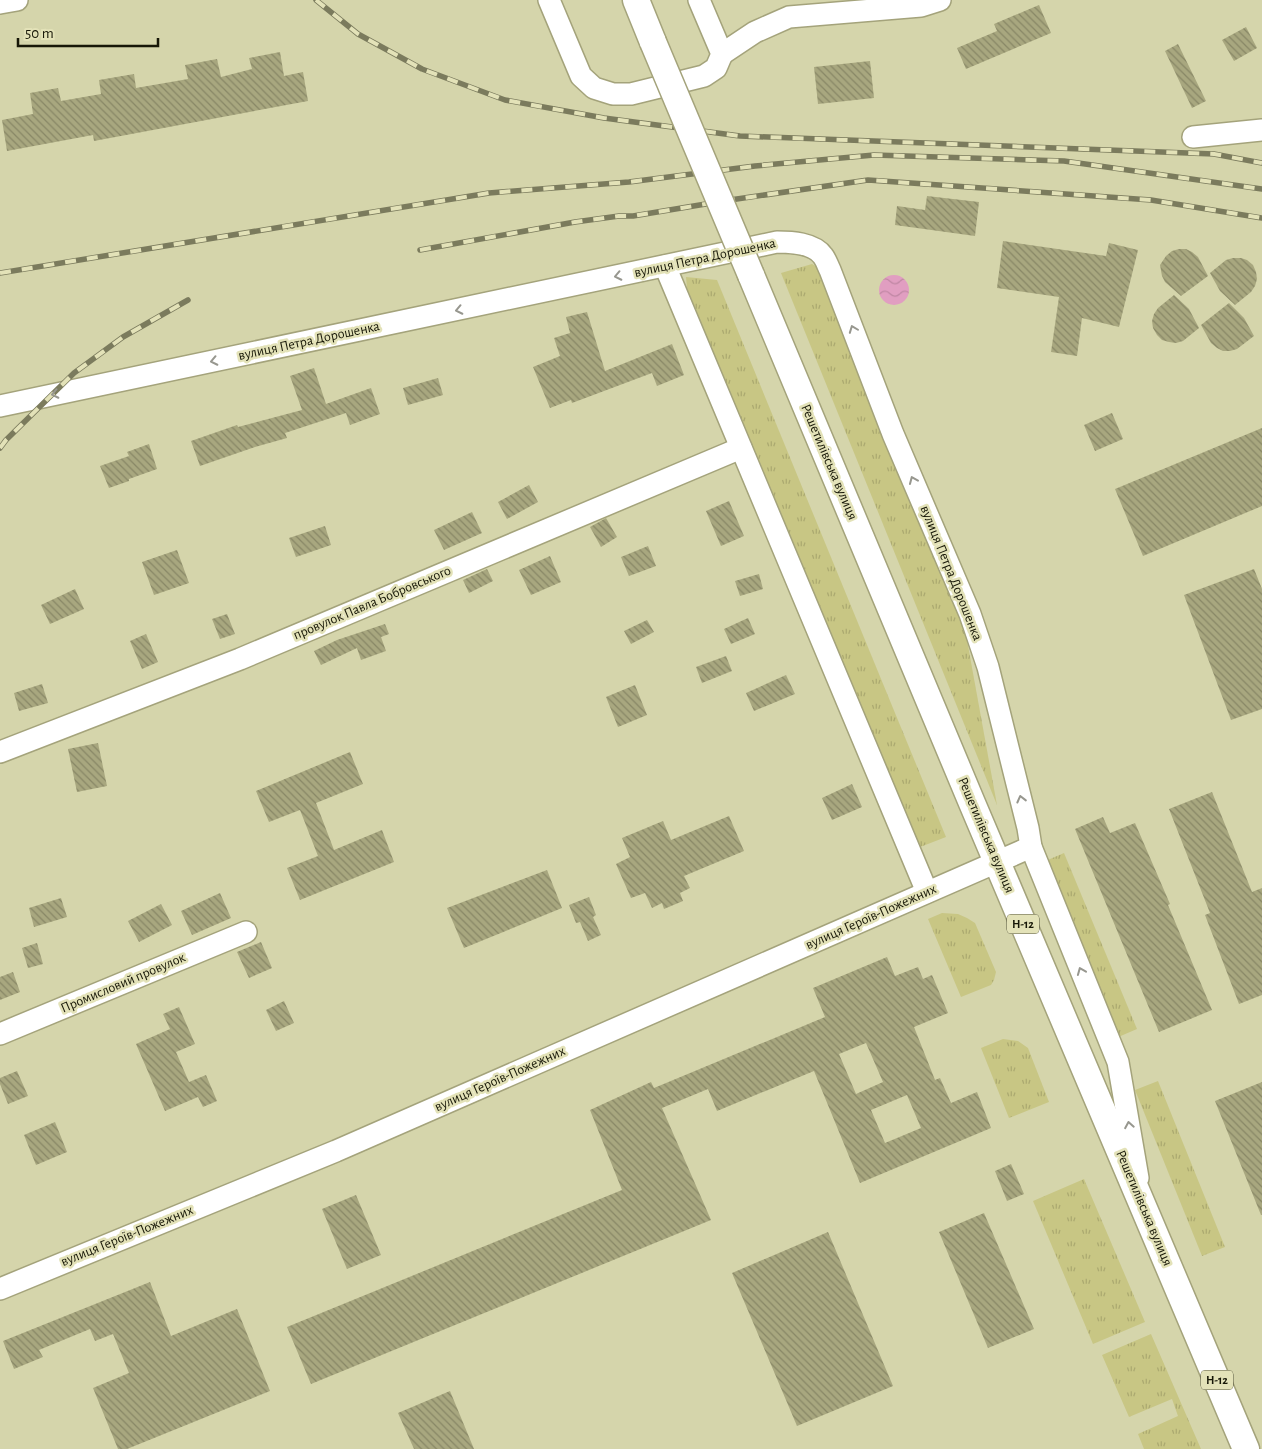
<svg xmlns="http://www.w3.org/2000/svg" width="1262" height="1449" viewBox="0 0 1262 1449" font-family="'Alegreya Sans',sans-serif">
  <defs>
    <pattern id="grass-tufts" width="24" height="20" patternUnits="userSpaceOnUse" patternTransform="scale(1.25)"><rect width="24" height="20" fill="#c8c684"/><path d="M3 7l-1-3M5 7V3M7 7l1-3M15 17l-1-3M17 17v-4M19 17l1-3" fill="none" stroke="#aba970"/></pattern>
    <pattern id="water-waves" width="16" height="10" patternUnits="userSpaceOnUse" patternTransform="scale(1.25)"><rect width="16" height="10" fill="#e19ec1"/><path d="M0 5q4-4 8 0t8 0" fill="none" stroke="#c087a4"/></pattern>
    <pattern id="building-back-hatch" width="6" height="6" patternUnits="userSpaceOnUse" patternTransform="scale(1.25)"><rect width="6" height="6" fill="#a8a77f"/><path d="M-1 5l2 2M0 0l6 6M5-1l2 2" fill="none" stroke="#888766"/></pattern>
  </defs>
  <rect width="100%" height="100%" fill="#d5d5ab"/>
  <g fill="url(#grass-tufts)">
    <path d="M812 264 819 268 963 618 997 805 781 273Z"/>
    <path d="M686 277 717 280 946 837 915 849 687 288Z"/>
    <path d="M1064 853 1137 1029 1116 1038 1043 862Z"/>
    <path d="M942 913 958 914 967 918 975 923 996 972 994 980 991 985 961 997 928 919Z"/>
    <path d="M1003 1039 1018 1041 1028 1048 1049 1102 1009 1118 981 1048Z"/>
    <path d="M1158 1081 1225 1247 1202 1256 1135 1090Z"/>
    <path d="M1084 1179 1145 1322 1093 1344 1033 1201Z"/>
    <path d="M1151 1334 1201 1449H1144L1138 1434 1178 1416 1172 1399 1129 1417 1102 1355Z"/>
  </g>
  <circle fill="url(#water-waves)" cx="894" cy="290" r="15"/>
  <g fill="url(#building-back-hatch)" fill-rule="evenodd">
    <path d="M1039 5 1051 33 966 69 957 48 997 31 994 24Z"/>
    <path d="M1246 27 1257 48 1234 61 1222 40Z"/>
    <path d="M1178 44 1206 101 1192 108 1165 51Z"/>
    <path d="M280 52 284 76 303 72 308 101 94 141 93 135 7 151 2 120 33 114 30 93 58 88 61 101 101 94 99 80 134 74 136 88 188 79 185 65 217 59 221 77 252 69 249 58Z"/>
    <path d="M870 61 874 98 818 104 814 67Z"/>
    <path d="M927 196 979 202 975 236 895 225 897 206 925 210Z"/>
    <path d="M1003 241 1106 256 1109 243 1138 250 1119 327 1082 318 1077 356 1051 352 1059 297 997 288Z"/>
    <path d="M1179 249H1186L1192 252 1198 257 1208 276 1181 296 1165 282 1162 276 1160 265 1166 256 1172 251Z"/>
    <path d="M1233 258H1241L1247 260 1253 265 1256 272 1257 279 1255 286 1251 292 1235 305 1220 291 1210 273 1226 260Z"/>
    <path d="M1174 295 1189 309 1199 328 1183 341 1176 343 1169 342 1162 340 1157 335 1153 328 1152 321 1154 314 1158 308Z"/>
    <path d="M1229 303 1244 318 1254 336 1237 349 1230 351H1223L1217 348 1211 343 1201 325Z"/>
    <path d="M587 312 605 371 672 344 684 375 657 386 652 373 572 403 571 400 550 408 533 367 560 356 554 338 570 333 566 317Z"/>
    <path d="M314 368 326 404 371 388 380 414 350 425 346 413 285 433 287 438 255 447 200 466 191 441 237 425 238 427 302 410 290 376Z"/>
    <path d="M438 378 443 395 408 405 403 388Z"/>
    <path d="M1112 413 1123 439 1095 451 1084 425Z"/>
    <path d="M1262 428V506L1143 556 1115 489Z"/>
    <path d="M149 444 157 469 129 479V481L109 488 100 466 129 456 127 452Z"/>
    <path d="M529 485 538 502 507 519 498 502Z"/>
    <path d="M729 501 744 536 721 546 706 511Z"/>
    <path d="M472 512 482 533 444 550 434 530Z"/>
    <path d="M606 518 617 537 601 547 590 527Z"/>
    <path d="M325 526 331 545 296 557 289 538Z"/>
    <path d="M648 546 656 566 629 576 621 557Z"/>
    <path d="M177 550 189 583 154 595 142 562Z"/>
    <path d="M550 556 561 582 531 595 519 570Z"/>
    <path d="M487 569 493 581 469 593 463 580Z"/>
    <path d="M1254 569 1262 589V709L1231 720 1184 595Z"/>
    <path d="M759 574 763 589 740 596 735 581Z"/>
    <path d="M75 589 84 609 50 624 41 605Z"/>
    <path d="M227 614 235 634 220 639 212 619Z"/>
    <path d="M748 618 755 634 731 644 724 629Z"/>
    <path d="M647 620 654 632 631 644 624 631Z"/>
    <path d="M385 624 389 634 381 637 386 651 361 660 357 648 321 665 314 651 337 640Z"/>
    <path d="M146 634 158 662 142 669 130 641Z"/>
    <path d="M726 656 732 671 702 683 696 667Z"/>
    <path d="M786 675 795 694 754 711 746 693Z"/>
    <path d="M42 684 48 703 19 711 14 693Z"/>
    <path d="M635 685 647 715 618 727 606 697Z"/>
    <path d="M98 743 107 786 77 792 68 749Z"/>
    <path d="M350 752 363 784 316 803 334 850 382 830 394 862 300 900 287 868 318 856 300 810 269 822 256 791Z"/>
    <path d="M852 784 862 807 832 820 822 798Z"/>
    <path d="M1212 792 1252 892 1262 888V995L1239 1004 1205 915 1210 913 1169 809Z"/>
    <path d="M729 816 744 851 684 876 690 888 680 893 683 901 664 909 662 903 652 908 645 893 631 898 616 864 630 857 622 838 663 821 671 840Z"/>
    <path d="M1103 817 1110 833 1135 823 1170 904 1168 905 1212 1010 1159 1032 1075 829Z"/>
    <path d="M547 870 562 908 464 948 447 908Z"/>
    <path d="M220 893 231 918 192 935 181 911Z"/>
    <path d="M589 897 596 915 593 917 601 935 588 941 580 922 576 923 569 905Z"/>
    <path d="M61 898 67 917 34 927 29 908Z"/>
    <path d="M161 904 172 925 139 942 128 921Z"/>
    <path d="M261 942 272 968 249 978 237 952Z"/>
    <path d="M37 943 43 964 28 968 22 948Z"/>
    <path d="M887 957 895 976 918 967 923 979 932 975 948 1013 914 1027 935 1080 940 1078 951 1103 977 1092 991 1128 860 1183 814 1071 717 1111 708 1089 662 1108 711 1220 311 1384 287 1327 622 1190 590 1110 651 1082 654 1088 825 1017 813 988ZM866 1043 883 1082 856 1094 839 1054ZM907 1095 921 1128 885 1143 871 1110Z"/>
    <path d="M13 972 20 992 0 1000V977Z"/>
    <path d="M284 1001 294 1023 276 1031 266 1010Z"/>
    <path d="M179 1007 195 1044 176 1052 189 1082 206 1075 217 1101 203 1107 198 1097 165 1111 136 1044 170 1029 163 1014Z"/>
    <path d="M17 1071 28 1096 8 1104 0 1084V1078Z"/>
    <path d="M1262 1082V1215H1261L1215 1101Z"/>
    <path d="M55 1122 67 1152 36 1165 24 1135Z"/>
    <path d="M1011 1164 1024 1194 1007 1201 995 1171Z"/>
    <path d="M356 1195 381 1255 347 1269 322 1209Z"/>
    <path d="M984 1213 1034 1329 988 1348 939 1232Z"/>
    <path d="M828 1232 893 1386 797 1426 732 1273Z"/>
    <path d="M150 1282 171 1336 237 1309 270 1391 127 1449H118L93 1388 129 1373 113 1334 95 1341 90 1329 39 1350 43 1357 14 1369 3 1341Z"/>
    <path d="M450 1391 474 1449H414L398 1413Z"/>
  </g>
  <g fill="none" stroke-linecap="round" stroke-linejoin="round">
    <g stroke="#a4a37b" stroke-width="24">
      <g id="minor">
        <path d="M549 0 581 76 594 88 613 94H631L704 76 716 68 722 54 699 0"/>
        <path d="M0 3 17 0"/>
        <path d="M722 54 755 32 789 17 921 6 940 0"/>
        <path d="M1193 137 1262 130"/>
        <path d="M665 266 927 892"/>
        <path d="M0 406 777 242C791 242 814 243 823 256 826 260 828 266 830 270L893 434 970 614 988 667 1028 828 1031 847 1118 1062 1138 1178"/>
        <path d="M0 752 240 659 741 448"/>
        <path d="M0 1034 246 932"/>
        <path d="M0 1289 336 1151 1031 847"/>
      </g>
    </g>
    <g stroke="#a4a37b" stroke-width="29">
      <g id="major">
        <path d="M636 0 653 42"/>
        <path d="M751 275 972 803 1246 1449"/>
      </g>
    </g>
    <use href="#minor" stroke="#fff" stroke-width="21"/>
    <use href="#major" stroke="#fff" stroke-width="26"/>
    <g stroke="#7b7b5d" stroke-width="5.5">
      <g id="rail">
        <path d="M316 0 358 34 422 69 505 100 604 118 740 136 1214 154 1262 163"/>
        <path d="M420 250 575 222 619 216H633L730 200 868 180 1151 200 1262 218"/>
        <path d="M0 273 489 193 629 182 755 166 874 155 1064 161 1262 189"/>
        <path d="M0 448 6 440 74 373 123 337 188 300"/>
      </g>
    </g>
    <use href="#rail" stroke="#e3e2b8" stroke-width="4" stroke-dasharray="11" stroke-linecap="butt"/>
    <g stroke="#a4a37b" stroke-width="29" stroke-linecap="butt">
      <path id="major-bridge" d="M653 42 751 275"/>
    </g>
    <use href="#major-bridge" stroke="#fff" stroke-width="26"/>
  </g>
  <defs><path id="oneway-chevron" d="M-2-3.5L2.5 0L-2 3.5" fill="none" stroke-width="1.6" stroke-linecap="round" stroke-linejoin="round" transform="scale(1.25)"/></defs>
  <g stroke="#97978f">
    <use href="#oneway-chevron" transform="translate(618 276) rotate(168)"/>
    <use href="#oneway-chevron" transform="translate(459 310) rotate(168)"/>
    <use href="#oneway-chevron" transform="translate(853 329) rotate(-111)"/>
    <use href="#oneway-chevron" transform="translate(214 361) rotate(168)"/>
    <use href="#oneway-chevron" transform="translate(55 394) rotate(168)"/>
    <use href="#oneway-chevron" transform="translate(913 480) rotate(-113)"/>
    <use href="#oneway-chevron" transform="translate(1021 799) rotate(-104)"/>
    <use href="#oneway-chevron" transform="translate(1081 971) rotate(-112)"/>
    <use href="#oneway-chevron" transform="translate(1129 1125) rotate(-100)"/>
  </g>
  <g text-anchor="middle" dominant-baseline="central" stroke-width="5" stroke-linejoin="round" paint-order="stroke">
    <g fill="#e3e2b8" stroke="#54543c" stroke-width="1">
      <rect x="1007" y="914.5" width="32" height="19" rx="4"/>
      <rect x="1201" y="1370.5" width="32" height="19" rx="4"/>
    </g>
    <g font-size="12" font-weight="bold" fill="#171707">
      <text x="1023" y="924">Н-12</text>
      <text x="1217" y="1380">Н-12</text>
    </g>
    <g font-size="14" fill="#171707" stroke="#e3e2b8">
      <text transform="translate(705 258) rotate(-12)">вулиця Петра Дорошенка</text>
      <text transform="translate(309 341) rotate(-12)">вулиця Петра Дорошенка</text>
      <text transform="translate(829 462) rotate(67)">Решетилівська вулиця</text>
      <text transform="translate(951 573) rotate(68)">вулиця Петра Дорошенка</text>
      <text transform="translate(372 603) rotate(-23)">провулок Павла Бобровського</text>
      <text transform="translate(986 835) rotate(67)">Решетилівська вулиця</text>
      <text transform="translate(871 917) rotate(-24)">вулиця Героїв-Пожежних</text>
      <text transform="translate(123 983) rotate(-23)">Промисловий провулок</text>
      <text transform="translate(500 1079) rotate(-24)">вулиця Героїв-Пожежних</text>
      <text transform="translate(1144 1208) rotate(67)">Решетилівська вулиця</text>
      <text transform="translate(127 1236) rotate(-22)">вулиця Героїв-Пожежних</text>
    </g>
  </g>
  <path d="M18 38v8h140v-8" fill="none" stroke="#171707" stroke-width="2.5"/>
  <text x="25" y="38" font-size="15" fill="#171707" stroke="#e3e2b8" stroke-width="4" paint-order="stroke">50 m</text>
</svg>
